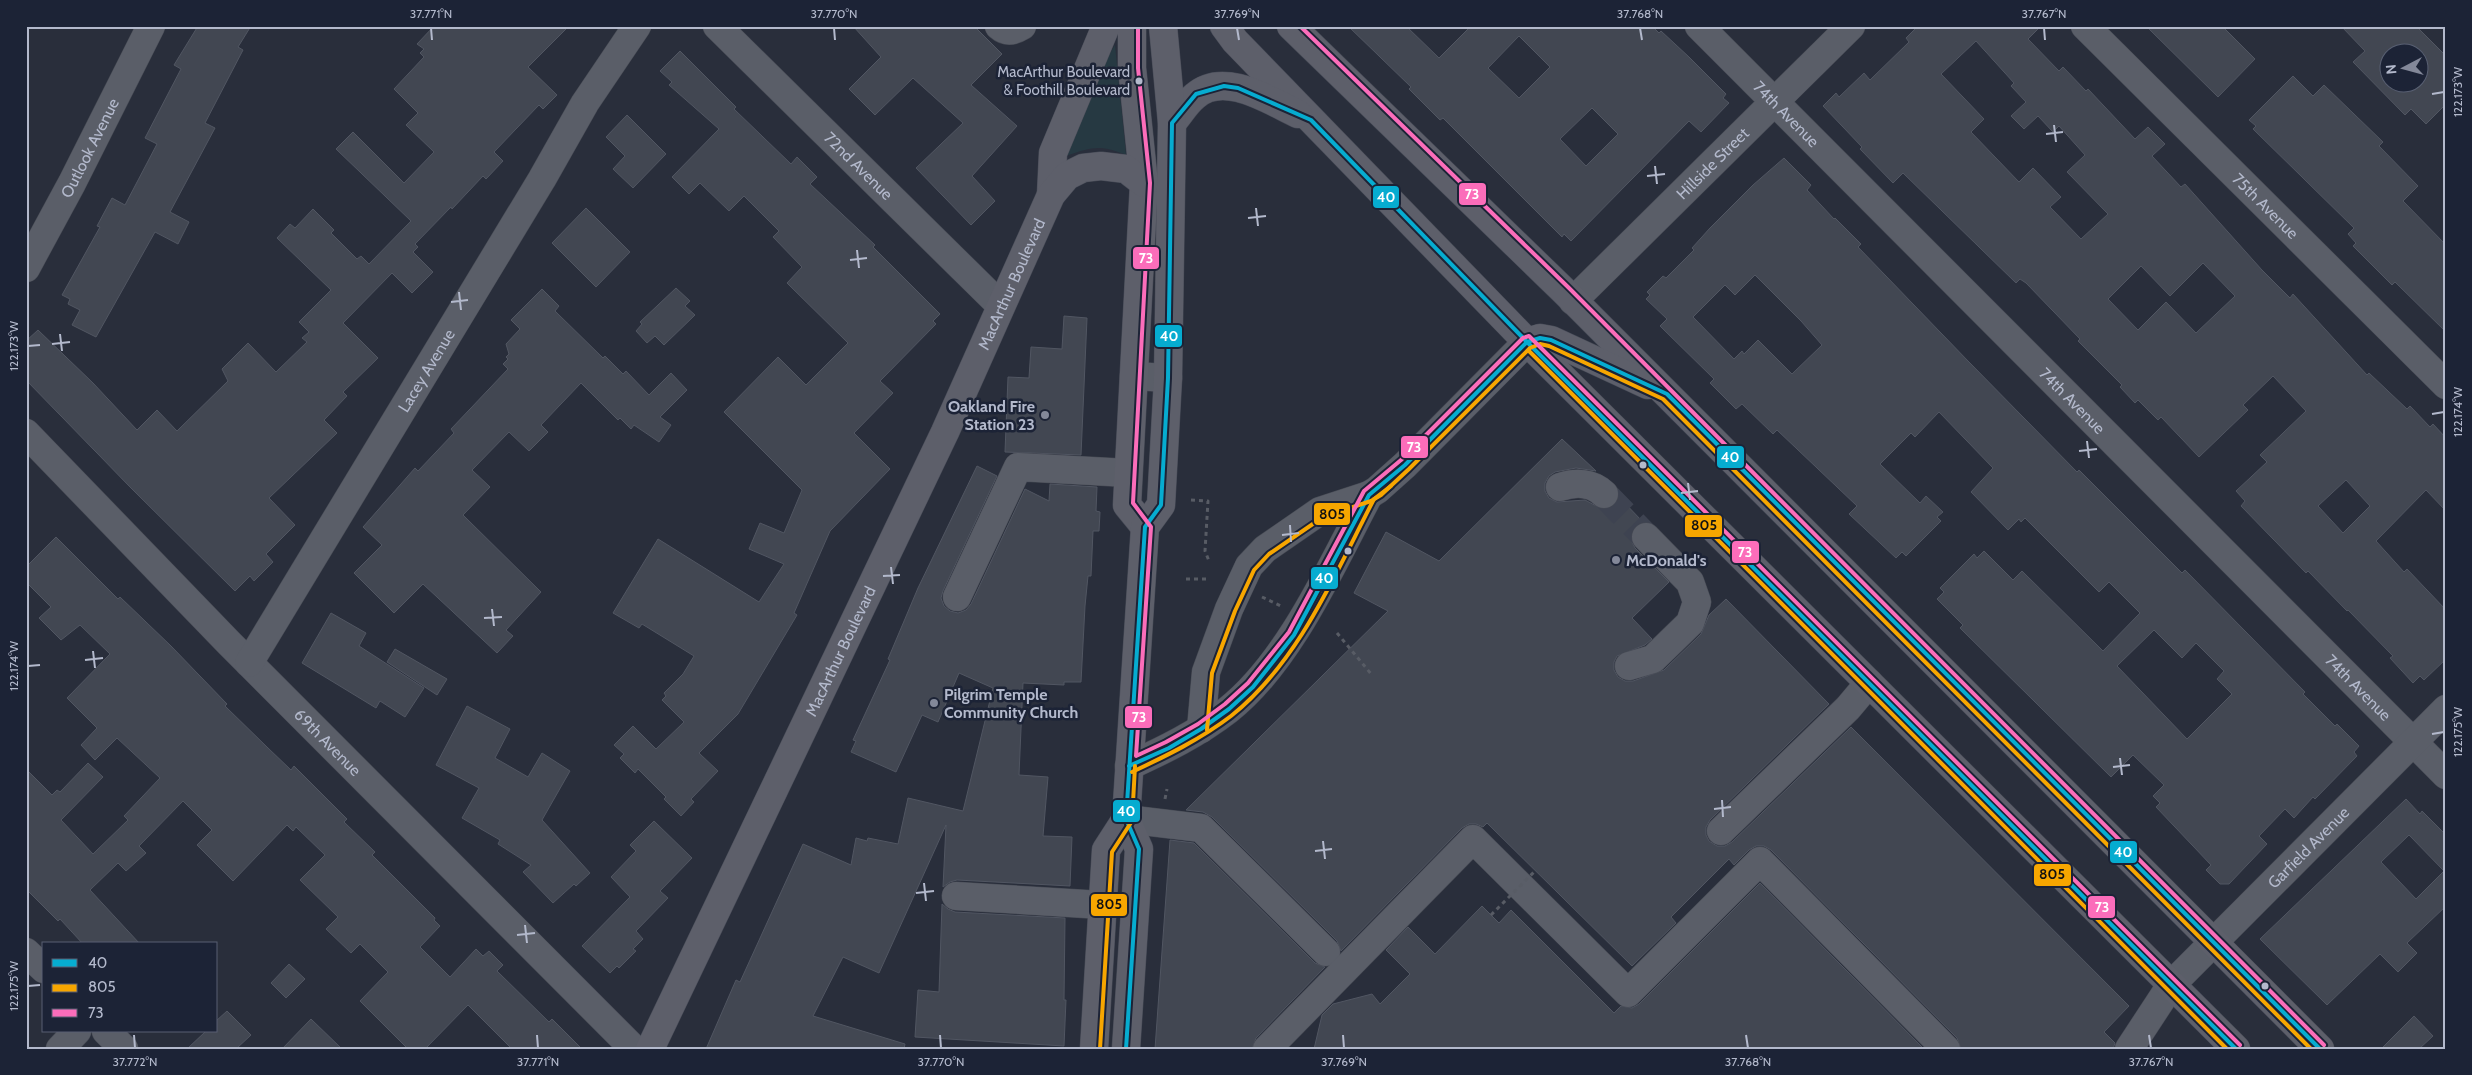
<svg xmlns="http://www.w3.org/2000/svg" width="2472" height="1075" viewBox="0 0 2472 1075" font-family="Cabin,sans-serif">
  <rect width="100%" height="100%" fill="#292e3b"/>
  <path fill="#263942" d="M1115 45 1126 155C1101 144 1091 147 1066 156L1101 68Z"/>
  <g fill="#424752" stroke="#515662" fill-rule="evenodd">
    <path d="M198 26H251L238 47 243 50 205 123 215 128 170 212 189 222 178 244 155 232 96 337 72 325 80 310 68 304 70 299 62 295 100 227 97 226 112 198 125 205 157 144 145 138 181 69 174 65Z"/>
    <path d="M434 26H569L528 67 557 95 543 109 539 105 494 152 503 161 486 179 483 176 452 209 451 207 415 244 418 247 413 252 433 272 412 293 392 273 343 323 378 358 343 392 347 396 324 420 337 433 269 498 295 525 266 554 273 562 254 581 250 576 235 591 131 488 26 380V341L38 330 93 383 137 430 157 410 177 431 228 381 222 369 248 343 276 372 307 342 302 338 309 332 299 322 331 290 277 238 290 224 295 228 313 209 334 230 331 233 357 259 361 256 369 264 411 221 336 149 353 132 404 183 434 152 406 125 418 113 394 89 424 57 420 53 424 49 417 44Z"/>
    <path d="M853 26H974L1002 54 971 85 1017 126 972 176 995 201 971 225 916 168 963 123 913 78 875 115 849 89 881 57Z"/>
    <path d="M1348 26H1406L1439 58 1471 26H1652L1659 33 1661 31 1689 57 1726 94 1723 98 1729 103 1701 132 1689 121 1571 241 1564 234 1562 237 1443 118 1440 120 1409 89 1411 87ZM1519 36 1550 67 1519 98 1488 68ZM1592 108 1618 134 1586 166 1560 139Z"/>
    <path d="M1918 26H2041L2028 39 2059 71 2063 67 2086 91 2088 89 2135 139 2148 127 2165 144 2152 156 2181 187 2185 184 2262 270 2290 298 2293 294 2367 375 2369 373 2407 409 2410 406 2430 427 2433 424 2446 438V511L2426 490 2376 541 2404 572 2407 569 2446 610V659L2424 680 2420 676 2413 683 2390 658 2393 656 2348 610 2347 611 2308 571 2306 573 2241 506 2245 501 2236 491 2267 462 2260 455 2306 411 2273 376 2243 405 2248 410 2199 457 2161 417 2158 420 2138 400 2135 403 2120 387 2122 385 2078 341 2080 339 2026 283 2020 279 2016 283 1903 173 1893 183 1860 149 1862 147 1823 106 1836 93 1839 97 1864 73 1870 80 1909 42 1906 38ZM1976 41 2014 83 2011 86 2026 102 2011 116 2024 129 2038 116 2053 132 2059 126 2085 155 2067 172 2108 214 2081 239 2050 207 2061 197 2033 168 2019 182 1971 132 1984 119 1941 74ZM2203 263 2235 296 2196 333 2166 302 2138 330 2108 299 2141 266 2170 296ZM2346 480 2370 506 2343 533 2318 506Z"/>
    <path d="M2146 26H2222L2255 59 2218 97Z"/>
    <path d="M2341 26H2416L2446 56V104L2426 124 2411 109 2405 115 2353 62 2365 51ZM2390 52H2420V82H2390Z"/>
    <path d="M680 51 736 107 734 109 791 164 797 157 817 177 810 184 875 245 873 247 940 314 933 321 936 324 880 381 893 393 854 433 890 469 830 531 794 613 797 615 738 714 699 753 718 771 691 799 694 802 681 816 664 799 666 797 638 769 635 773 620 758 624 754 614 745 633 726 656 749 684 722 662 700 666 696 664 693 683 674 694 656 642 624 639 628 613 613 658 539 759 602 784 564 749 549 760 523 784 533 802 490 724 412 778 357 806 385 848 343 787 283 802 267 773 237 779 231 744 196 729 211 700 183 689 194 672 177 719 129 669 85 672 82 660 71Z"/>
    <path d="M2293 76 2313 96 2324 85 2383 142 2379 146 2418 186 2403 201 2446 245V332L2395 282 2392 285 2353 246 2356 243 2348 234 2354 228 2253 129 2256 126 2249 120Z"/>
    <path d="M627 115 666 154 633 188 613 169 625 156 606 137Z"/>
    <path d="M1784 158 1811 185 1807 190 1834 219 1835 218 1861 244 1858 247 1969 362 2077 472 2079 470 2182 573 2185 570 2305 692 2303 694 2335 726 2337 724 2359 746 2354 752 2357 756 2315 799 2313 797 2294 818 2285 809 2259 836 2267 844 2229 884H2220L2206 870 2211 865 2156 807 2160 803 2153 796 2164 785 2133 755 2111 777 1960 628 1963 625 1937 599 1944 592 1940 588 1974 554 1977 558 1984 551 2013 580 2022 571 2103 651 2140 613 2109 582 2099 592 2025 518 2021 522 2019 519 2008 530 1971 492 1993 468 1939 412 1915 437 1911 433 1880 464 1920 503 1926 496 1943 512 1937 517 1941 521 1906 556 1902 552 1896 558 1849 514 1857 506 1777 430 1773 434 1742 404 1736 409 1710 383 1714 379 1660 326 1667 319 1646 299 1650 295 1647 292 1663 276 1666 278 1694 250 1692 248 1710 228 1753 185ZM1755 275 1801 321 1822 345 1792 374 1758 340 1744 354 1742 351 1734 359 1693 317 1725 285 1735 295ZM2154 630 2182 658 2196 643 2224 671 2217 679 2232 694 2187 739 2117 666Z"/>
    <path d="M586 208 630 252 596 287 552 243Z"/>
    <path d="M676 288 690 301 685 306 695 315 664 345 655 336 647 343 636 331 642 324 640 322Z"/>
    <path d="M542 289 559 306 555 311 603 358 605 356 623 374 626 371 649 395 671 373 687 390 660 417 671 425 659 442 634 425 631 429 620 418 618 420 581 383 541 425 548 432 529 451 509 432 472 470 490 487 463 515 541 592 506 630 513 636 497 653 423 584 394 613 354 573 382 545 363 527 415 468 418 471 454 433 451 429 508 369 503 364 508 359 506 357 509 354 506 344 520 329 511 320Z"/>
    <path d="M1064 316 1087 318 1081 455 1005 452 1008 377 1029 378 1031 347 1062 349Z"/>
    <path d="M1562 439 1596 471 1576 468 1555 472 1549 476 1545 483V491L1549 498 1557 502 1585 500 1602 509H1609L1616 504 1619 497 1643 522 1635 526 1631 532V540L1635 548 1669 582 1632 618 1652 639 1645 645 1617 656 1614 662V670L1618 677 1625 681H1633L1664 670 1701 634 1709 615 1726 599 1829 704 1710 820 1706 827V835L1709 841 1717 846H1725L1732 842 1851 727 2129 1006 2104 1032 2115 1043 2113 1049H1961L1957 1038 1771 850 1764 846H1756L1749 850 1734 865 1729 859 1671 917 1676 923 1632 966 1487 823 1483 827 1476 824H1469L1462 828 1341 951 1337 941 1212 817 1203 812 1186 810 1388 611 1354 593 1386 532 1439 561Z"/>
    <path d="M977 466 997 476 943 591 941 598 944 606 950 611 958 613 966 610 971 604 1025 489 1049 501 1050 484 1097 487 1096 511 1100 512 1099 531H1093L1091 576H1088L1085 606 1081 682H1064V685L1023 683 1019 775 1048 777 1043 836 1072 837 1070 886 957 880 950 882 943 887 946 825 879 973 843 957 813 1016 905 1044 904 1049H706L736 980 740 982 803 844 851 865 856 838 867 841 868 838 898 844 908 798 963 811 993 688 959 673 938 722 922 715 896 772 851 752 856 741 853 740 890 660 888 659 918 588Z"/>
    <path d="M56 537 118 599 120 597 171 646 227 704 225 706 267 747 291 770 294 766 347 819 344 822 375 852 372 855 435 918 434 920 440 926 420 947 450 977 476 949 483 956 489 951 503 965 497 971 549 1022 552 1019 582 1049H512L468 1005 425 1049H408L360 1001 388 972 360 944 351 953 326 929 338 917 300 880 325 855 296 827 293 831 287 825 233 881 197 845 212 830 183 801 139 846 146 853 126 871 118 863 90 890 140 944H83L60 919 58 921 26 889V769L52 795 57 790 60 792 88 763 103 777 61 820 93 854 128 820 124 816 160 778 117 738 95 760 81 745 97 728 67 698 110 654 80 625 61 640 39 618 51 607 26 582V567Z"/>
    <path d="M331 613 366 633 359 646 424 688 405 717 380 701 376 708 302 663Z"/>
    <path d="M395 649 447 679 437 695 387 662Z"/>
    <path d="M467 706 510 729 495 758 528 777 542 753 570 771 542 820 590 873 576 886 574 884 553 903 523 872 531 865 498 844 500 840 462 818 479 788 436 765Z"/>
    <path d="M2406 799 2420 814 2422 811 2446 835V906L2407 943 2417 953 2398 972 2380 954 2327 1005 2260 939ZM2409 835 2444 871 2416 899 2381 862Z"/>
    <path d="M654 821 692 858 660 891 668 898 636 931 643 939 633 949 636 951 619 968 617 966 610 973 582 946 630 897 611 877 636 851 630 845Z"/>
    <path d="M1170 840 1194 843 1315 963 1325 967 1256 1038 1252 1049H1155Z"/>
    <path d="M1760 883 1924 1049H1314L1322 1015 1333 1004 1372 994 1380 1004 1410 974 1386 950 1408 927 1435 954 1482 906 1499 923 1511 910 1614 1013 1621 1006 1632 1008 1639 1004Z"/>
    <path d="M942 904 948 909 955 912 1065 918 1064 1000H1066L1064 1046 915 1037 918 990 939 992Z"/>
    <path d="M289 964 305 979 286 998 271 983Z"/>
    <path d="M227 1011 251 1035 236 1049H187L206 1031H216V1021Z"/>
    <path d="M2414 1016 2433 1036 2419 1049H2381Z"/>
    <path d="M311 1019 342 1049H282Z"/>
  </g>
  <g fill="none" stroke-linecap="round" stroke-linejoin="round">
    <path stroke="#3e4351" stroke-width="28" stroke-dasharray="28 14" stroke-linecap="butt" d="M1604 494 1646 537"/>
    <g stroke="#464a54" stroke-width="29">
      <g id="minor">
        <path id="s1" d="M717 26 1000 305"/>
        <path d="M999 26C1007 33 1014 31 1022 26"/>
        <path id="s2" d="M1699 26 2446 775"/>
        <path id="s3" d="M2085 26 2446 385"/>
        <path id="s4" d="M26 268 72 183 151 26"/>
        <path id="s5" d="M1573 301 1851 26"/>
        <path d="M1134 376 1168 378"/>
        <path id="s6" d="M26 433 229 643 634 1049"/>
        <path d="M1560 487C1575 482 1592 482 1604 494"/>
        <path d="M957 597 1018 467 1128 473"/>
        <path id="s7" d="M249 663 542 179 585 103 637 26"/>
        <path d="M1629 666 1653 659 1690 623 1697 602 1690 582 1646 537"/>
        <path d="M1201 729 1206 672 1229 609 1249 566 1265 549 1320 511 1369 495 1377 490 1405 465 1527 342"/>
        <path d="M1129 766C1164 750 1197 734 1228 710 1290 661 1332 564 1369 495"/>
        <path d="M1126 819 1201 828 1326 952"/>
        <path d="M1721 831 1848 708 1869 683"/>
        <path d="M956 896 1102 905"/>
        <path d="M26 952 44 969"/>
        <path d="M106 1031 124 1049"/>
        <path d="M60 1049 77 1031"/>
        <path d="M1267 1049 1473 839 1628 993 1760 861 1946 1049"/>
        <path id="s8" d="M2129 1049 2171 985 2446 709"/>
      </g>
    </g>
    <g stroke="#474b57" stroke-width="29">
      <g id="major">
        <path d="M1132 26V68L1144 183 1127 505 1145 527"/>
        <path d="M1224 26 1235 41 1527 342 2236 1049"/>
        <path d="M1291 26 1565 292 2320 1049"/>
        <path d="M1172 123C1180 114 1186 103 1195 96 1224 70 1270 101 1298 114"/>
        <path d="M1051 195 1053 153 1106 26"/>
        <path d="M1527 342 1540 338 1551 340 1648 385"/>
        <path id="s9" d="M650 1049 945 432 1051 195 1067 176 1083 168 1101 166 1126 169 1144 183"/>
        <path d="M1094 1049 1106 850 1126 819"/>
        <path d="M1126 1049 1139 849 1126 819 1145 527 1161 505 1168 378 1172 123 1163 26"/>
      </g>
    </g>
    <g stroke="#585c65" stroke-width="3" stroke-dasharray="4 4" stroke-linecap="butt">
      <path d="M1191 500 1208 501 1205 551 1209 561"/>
      <path d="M1186 579H1208"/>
      <path d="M1262 597 1281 606"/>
      <path d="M1337 633 1372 675"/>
      <path d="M1165 799 1167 789"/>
    </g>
    <use href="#minor" stroke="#5a5e68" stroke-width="28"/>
    <use href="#major" stroke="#5d5f6a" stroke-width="28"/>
    <path stroke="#585c65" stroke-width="3" stroke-dasharray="4 4" stroke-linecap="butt" d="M1491 915 1536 870"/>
    <g stroke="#1c2336" stroke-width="8">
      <g id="bus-1">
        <path d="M1129 766 1169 748 1201 729 1229 709 1253 687 1294 635 1369 495 1405 465 1527 342 1540 338 1551 340 1667 394 2320 1049"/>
        <path d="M1126 1049 1139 849 1126 819 1145 527 1161 505 1168 378 1172 123 1196 94 1224 86 1238 88 1311 120 1527 342 2236 1049"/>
      </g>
    </g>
    <g stroke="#1c2336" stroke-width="8">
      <g id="bus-2">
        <path d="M1529 351 2227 1049"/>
        <path d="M1207 730 1212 673 1235 611 1254 570 1269 554 1323 517 1371 501 1381 495 1409 469 1530 348 1540 344 1549 346 1663 399 2311 1049"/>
        <path d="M1132 772C1166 756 1201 739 1231 716 1299 662 1335 574 1374 499L1391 486"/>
        <path d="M1100 1049 1112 852 1132 821 1135 766"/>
      </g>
    </g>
    <g stroke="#1c2336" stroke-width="8">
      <g id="bus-3">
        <path d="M1138 26V68L1150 183 1133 503 1151 527 1136 756 1166 742 1198 724 1225 704 1248 683 1289 632 1364 491 1401 460 1523 338 1529 336 2240 1045"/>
        <path d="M1300 26 1569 288 2324 1045"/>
      </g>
    </g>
    <use href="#bus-1" stroke="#06acd0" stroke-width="4"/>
    <use href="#bus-2" stroke="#f7a600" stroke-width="4"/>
    <use href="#bus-3" stroke="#fb6dba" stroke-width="4"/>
  </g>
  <path fill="none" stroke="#b3b9cc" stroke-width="2" d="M431 28 432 40M834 28 835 40M1237 28 1239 40M1640 28 1642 40M2044 28 2045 40M2432 94 2444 92M2054 125 2056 142M2046 134 2063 132M1655 166 1657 184M1647 176 1665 174M1256 208 1258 226M1248 218 1266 216M857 250 859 268M850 260 867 258M459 292 461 310M451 302 468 300M60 334 62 351M52 344 70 342M28 346 40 345M2432 414 2444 412M2087 441 2089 458M2079 451 2097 449M1688 483 1690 500M1681 493 1698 491M1290 525 1291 542M1282 535 1299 533M891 567 893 584M883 576 900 575M492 609 494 626M484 618 502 617M93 651 95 668M85 660 103 658M28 666 40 665M2432 734 2444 732M2120 758 2122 775M2113 767 2130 765M1722 800 1723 817M1714 809 1731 807M1323 841 1325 859M1315 851 1332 849M924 883 926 901M916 893 934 891M525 925 527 943M517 935 535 933M28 986 40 985M134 1035 135 1048M537 1035 538 1048M940 1035 941 1048M1343 1035 1344 1048M1746 1035 1748 1048M2149 1035 2151 1048"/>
  <g fill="#b3b9cc" stroke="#1c2336" stroke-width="2">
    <circle cx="1139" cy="81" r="4.5"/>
    <circle cx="1643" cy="465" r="4.5"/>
    <circle cx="1348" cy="551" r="4.5"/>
    <circle cx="2265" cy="986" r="4.5"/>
  </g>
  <g fill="#838899" stroke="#1c2336" stroke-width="2">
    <circle cx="1045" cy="415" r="5"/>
    <circle cx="1616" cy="560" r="5"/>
    <circle cx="934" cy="703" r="5"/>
  </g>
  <g text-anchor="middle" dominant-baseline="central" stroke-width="5" stroke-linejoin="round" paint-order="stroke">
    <g font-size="15" fill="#b3b9cc" stroke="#1c2336" text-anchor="end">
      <text x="1130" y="72">MacArthur Boulevard<tspan x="1130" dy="18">&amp; Foothill Boulevard</tspan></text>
    </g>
    <g font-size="16" fill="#b3b9cc" stroke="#1c2336">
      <text stroke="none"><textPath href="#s2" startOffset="124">74th Avenue</textPath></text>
      <text stroke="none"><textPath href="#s4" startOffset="136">Outlook Avenue</textPath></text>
      <text stroke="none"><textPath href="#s5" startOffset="196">Hillside Street</textPath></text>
      <text stroke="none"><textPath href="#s1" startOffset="199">72nd Avenue</textPath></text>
      <text stroke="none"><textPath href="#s3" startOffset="255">75th Avenue</textPath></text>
      <text stroke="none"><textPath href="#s9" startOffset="846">MacArthur Boulevard</textPath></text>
      <text stroke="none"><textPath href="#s7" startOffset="342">Lacey Avenue</textPath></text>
      <text stroke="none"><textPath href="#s2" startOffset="529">74th Avenue</textPath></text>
      <text stroke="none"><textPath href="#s9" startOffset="441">MacArthur Boulevard</textPath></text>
      <text stroke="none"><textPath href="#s2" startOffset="934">74th Avenue</textPath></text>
      <text stroke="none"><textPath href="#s6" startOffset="432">69th Avenue</textPath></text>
      <text stroke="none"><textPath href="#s8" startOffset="271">Garfield Avenue</textPath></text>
    </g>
    <g font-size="16" font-weight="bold" fill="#b3b9cc" stroke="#1c2336" text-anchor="start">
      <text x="1035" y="406" text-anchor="end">Oakland Fire<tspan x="1035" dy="18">Station 23</tspan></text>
      <text x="1626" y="560">McDonald's</text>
      <text x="944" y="694">Pilgrim Temple<tspan x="944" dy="18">Community Church</tspan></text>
    </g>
  </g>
  <g stroke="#1c2336" stroke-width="2">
    <rect x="1458" y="182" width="29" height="24" rx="5" fill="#fb6dba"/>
    <rect x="1372" y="185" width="28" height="24" rx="5" fill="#06acd0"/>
    <rect x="1132" y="246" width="28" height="24" rx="5" fill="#fb6dba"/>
    <rect x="1154" y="324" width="29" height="24" rx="5" fill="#06acd0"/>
    <rect x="1400" y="435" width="29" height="24" rx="5" fill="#fb6dba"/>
    <rect x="1716" y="445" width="29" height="24" rx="5" fill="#06acd0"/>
    <rect x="1313" y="502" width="38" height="24" rx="5" fill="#f7a600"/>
    <rect x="1684" y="514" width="39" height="24" rx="5" fill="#f7a600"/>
    <rect x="1731" y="540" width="29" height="24" rx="5" fill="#fb6dba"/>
    <rect x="1310" y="566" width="29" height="24" rx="5" fill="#06acd0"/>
    <rect x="1124" y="705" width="29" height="24" rx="5" fill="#fb6dba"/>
    <rect x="1112" y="799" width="29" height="24" rx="5" fill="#06acd0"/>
    <rect x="2109" y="840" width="29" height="24" rx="5" fill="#06acd0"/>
    <rect x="2033" y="863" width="39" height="24" rx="5" fill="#f7a600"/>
    <rect x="1090" y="893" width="38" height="24" rx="5" fill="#f7a600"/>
    <rect x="2087" y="895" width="29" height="24" rx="5" fill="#fb6dba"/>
  </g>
  <g font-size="14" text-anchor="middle" font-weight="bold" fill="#fff">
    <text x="1472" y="199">73</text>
    <text x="1386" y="202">40</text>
    <text x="1146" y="263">73</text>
    <text x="1169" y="341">40</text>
    <text x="1414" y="452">73</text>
    <text x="1730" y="462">40</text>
    <text x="1745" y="557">73</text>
    <text x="1324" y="583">40</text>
    <text x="1139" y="722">73</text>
    <text x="1126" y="816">40</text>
    <text x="2123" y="857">40</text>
    <text x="2102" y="912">73</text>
  </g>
  <g font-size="14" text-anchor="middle" font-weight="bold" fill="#111">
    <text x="1332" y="519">805</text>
    <text x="1704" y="530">805</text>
    <text x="2052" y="879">805</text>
    <text x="1109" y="909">805</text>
  </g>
  <rect width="2472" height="1075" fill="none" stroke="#1c2336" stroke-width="55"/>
  <rect x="42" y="942" width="175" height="90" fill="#1c2336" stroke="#585f72"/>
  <rect x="52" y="959" width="25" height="8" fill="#06acd0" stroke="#585f72"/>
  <text x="88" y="968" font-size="15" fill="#b3b9cc">40</text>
  <rect x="52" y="984" width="25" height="8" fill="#f7a600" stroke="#585f72"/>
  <text x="88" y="992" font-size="15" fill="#b3b9cc">805</text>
  <rect x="52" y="1009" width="25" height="8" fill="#fb6dba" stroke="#585f72"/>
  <text x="88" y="1018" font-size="15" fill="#b3b9cc">73</text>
  <g transform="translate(2404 68) rotate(264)"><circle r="24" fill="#1c2336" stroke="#585f72"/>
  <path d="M0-4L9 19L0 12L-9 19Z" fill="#838899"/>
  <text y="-8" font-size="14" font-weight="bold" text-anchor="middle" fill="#b3b9cc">N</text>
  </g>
  <rect x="28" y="28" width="2416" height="1020" fill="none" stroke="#b3b9cc" stroke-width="2"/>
  <g font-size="12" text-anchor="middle" fill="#b3b9cc">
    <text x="431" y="18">37.771°N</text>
    <text x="834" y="18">37.770°N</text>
    <text x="1237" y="18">37.769°N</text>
    <text x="1640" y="18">37.768°N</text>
    <text x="2044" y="18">37.767°N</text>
    <text transform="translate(2458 92) rotate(-90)" y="4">122.173°W</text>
    <text transform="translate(14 346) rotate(-90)" y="4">122.173°W</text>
    <text transform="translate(2458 412) rotate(-90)" y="4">122.174°W</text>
    <text transform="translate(14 666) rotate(-90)" y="4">122.174°W</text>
    <text transform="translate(2458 732) rotate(-90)" y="4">122.175°W</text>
    <text transform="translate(14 986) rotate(-90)" y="4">122.175°W</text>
    <text x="135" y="1066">37.772°N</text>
    <text x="538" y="1066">37.771°N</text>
    <text x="941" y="1066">37.770°N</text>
    <text x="1344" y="1066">37.769°N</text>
    <text x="1748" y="1066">37.768°N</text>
    <text x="2151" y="1066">37.767°N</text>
  </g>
</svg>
